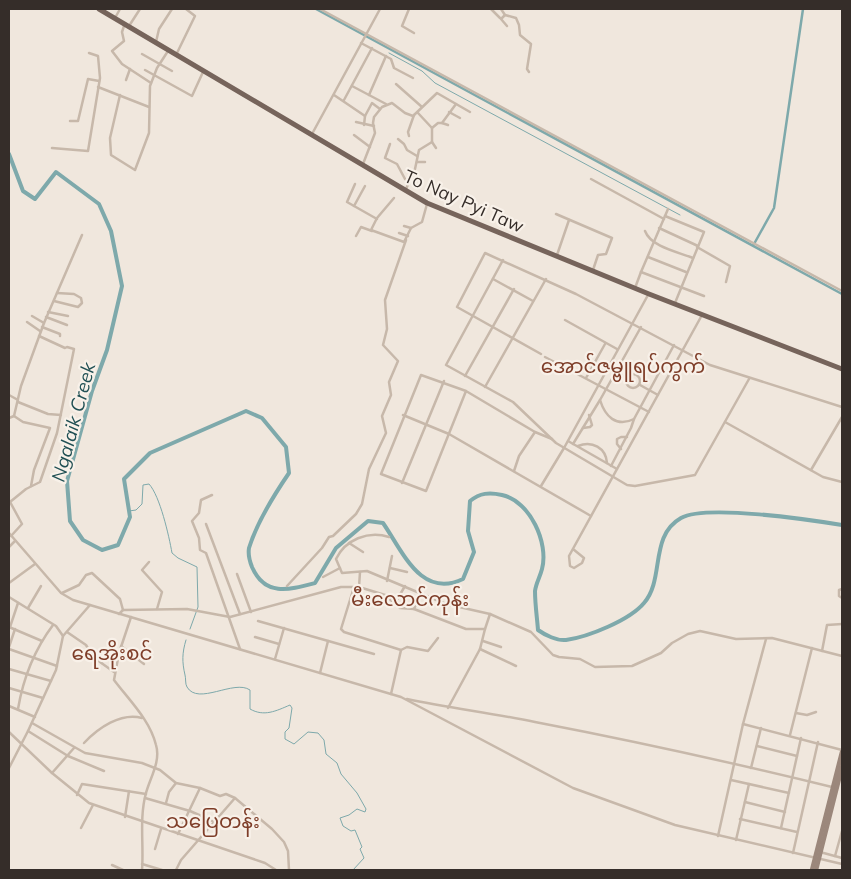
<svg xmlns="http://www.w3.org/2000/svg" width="851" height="879" viewBox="0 0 851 879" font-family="Mulish,'Noto Sans Myanmar',sans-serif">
  <rect width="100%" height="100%" fill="#f0e7dd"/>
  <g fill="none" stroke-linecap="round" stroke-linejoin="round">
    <g stroke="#7ea9ab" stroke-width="1">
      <path d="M389 53 422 71 435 83 680 215"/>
      <path d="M129 511 136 510 142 504 143 485 149 484C160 496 169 536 172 553L178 558 197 567 198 607 190 629"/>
      <path d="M186 640C182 653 182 662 185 675 186 678 185 684 187 687 198 706 234 679 250 690V709C264 717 276 711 290 705L292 708 289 728 285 732V739L294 744 308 732 318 733 324 740 326 754 337 763 341 774 357 793 366 809 365 812 357 809 349 815 340 818 343 826 351 831 355 830 362 847 360 849 364 858 353 870"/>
    </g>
    <g stroke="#7ea9ab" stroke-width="2.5">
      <path d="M316 9 842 294"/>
      <path d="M754 244 774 208 803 9"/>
    </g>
    <path stroke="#7ea9ab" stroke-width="4" d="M9 154 23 191 35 199 56 172 99 204 111 231 122 286 107 350 92 391 67 481 70 521 83 540 102 550 118 545 130 517 124 479 150 453 246 411 262 418 286 447 289 473C274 495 257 522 249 548 248 554 250 562 252 567 265 597 289 590 315 583L336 548 368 521 383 523C403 552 421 599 463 579L474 552 468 531 470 501C480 493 489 492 502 495 530 501 549 543 542 569 540 577 536 583 535 591 535 604 537 617 538 630 545 635 557 641 566 640 588 637 630 620 644 603 665 579 649 536 681 518 706 504 811 520 842 525"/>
    <g stroke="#c7b8aa" stroke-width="2.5">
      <path d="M320 9 842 291"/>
      <path d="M409 9 402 26 414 33"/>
      <path d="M491 9 500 18"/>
      <path d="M501 9 505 15 516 18 519 25 520 35 531 44 527 69 529 72"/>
      <path d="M505 15 501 19 507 26"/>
      <path d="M115 18 120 9"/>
      <path d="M124 26 122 32 124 41 112 51 122 64 151 83"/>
      <path d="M129 26 140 9"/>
      <path d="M156 42 159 29 172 9"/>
      <path d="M361 43 391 59 394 68 413 78"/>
      <path d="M177 53 195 16 186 9"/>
      <path d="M142 54 172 71"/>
      <path d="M145 70 192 96 203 72"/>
      <path d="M126 80 130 69"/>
      <path d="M396 84 422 107"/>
      <path d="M352 86 386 104"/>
      <path d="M98 87 149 107"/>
      <path d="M120 95 110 138 111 155 135 170 149 133 150 86 157 68 168 51"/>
      <path d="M334 95 365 116"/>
      <path d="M369 95 386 56"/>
      <path d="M344 100 372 48"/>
      <path d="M449 112 460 118"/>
      <path d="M418 113 432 128"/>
      <path d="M70 121H78L88 79 99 81"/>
      <path d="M356 122 374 126"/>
      <path d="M442 123 448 125"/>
      <path d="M364 125 365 116 372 103 380 109"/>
      <path d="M312 134 380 9"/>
      <path d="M354 135 370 147"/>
      <path d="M409 136 408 132 414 115"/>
      <path d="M398 139 404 144 407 150 417 156"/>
      <path d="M432 142 436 148"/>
      <path d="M390 144 385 158 397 164 405 179 409 182"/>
      <path d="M52 148 88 151 100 78 98 56 89 53"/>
      <path d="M417 162H425"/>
      <path d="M363 164 375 133 373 123 374 117 382 107 392 103 405 113 413 116 437 93 470 112"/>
      <path d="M591 179 664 219"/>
      <path d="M355 184 347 202 377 219"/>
      <path d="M406 189 415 169 419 150 432 142V128L438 123H442L456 104"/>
      <path d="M394 198 377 218 371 230 404 242 411 228 422 222 427 204"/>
      <path d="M354 206 365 186"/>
      <path d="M668 209 641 272 704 296"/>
      <path d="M556 214 612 238 606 254 598 255 593 270"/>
      <path d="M665 216 704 232 675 303"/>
      <path d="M404 226 411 228"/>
      <path d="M659 228 698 246"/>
      <path d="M645 231C651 247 678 252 693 258"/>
      <path d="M399 233 408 236"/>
      <path d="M356 236 361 227 372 231"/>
      <path d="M697 247 730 266 726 282"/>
      <path d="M557 255 569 220"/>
      <path d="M648 257 686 272"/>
      <path d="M503 260 446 365 513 402 556 443 627 485 635 486 695 475 749 379"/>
      <path d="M493 279 533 301"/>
      <path d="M635 288 641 272"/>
      <path d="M54 301 78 307 82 303 81 298 74 294 57 293"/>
      <path d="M48 312 68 316"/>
      <path d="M32 316 44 323"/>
      <path d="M46 317 67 325"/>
      <path d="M565 320 617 349"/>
      <path d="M27 322 40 331"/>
      <path d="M42 327 60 334V336"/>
      <path d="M641 327 600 400C605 416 616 428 634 419L674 345"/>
      <path d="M541 354 457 307 485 253 576 294 710 365 842 407"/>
      <path d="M545 357 649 412"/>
      <path d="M607 367 627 378"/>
      <circle cx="633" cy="381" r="7"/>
      <path d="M465 376 514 289"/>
      <path d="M586 378 605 344"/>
      <path d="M640 385 658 395"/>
      <path d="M485 387 546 279"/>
      <path d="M466 391 426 491 381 474 421 375 466 391 535 432 552 439"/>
      <path d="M9 395 18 400"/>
      <path d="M18 402 48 414 61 415"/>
      <path d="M403 415 449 434 591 516"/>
      <path d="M14 416 23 422 50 428 34 470 31 486"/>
      <path d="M9 418 14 416 21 386 44 323 82 235"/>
      <path d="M725 422 823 477 842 482"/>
      <path d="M583 428 590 427 592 425 589 415"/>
      <path d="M568 441 617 469"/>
      <path d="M573 444 600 400"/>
      <path d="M578 446C592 440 606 448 607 463"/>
      <path d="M564 448 648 295"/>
      <path d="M621 449 617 444V439L621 437H627"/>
      <path d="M611 466 631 428 634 419"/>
      <path d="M811 470 842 417"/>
      <path d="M514 471 519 456 535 432"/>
      <path d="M402 483 444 381"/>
      <path d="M541 486 564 448"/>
      <path d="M212 495 201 500 199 513 192 521 199 538 200 550 206 553 240 649"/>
      <path d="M9 500 22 524 11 536"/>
      <path d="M10 502 26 489 40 482 57 433 73 354 74 349 67 347 65 348 39 336"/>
      <path d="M206 524 240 614"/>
      <path d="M9 533 61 593 73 600 401 697 573 788 675 825 842 864"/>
      <path d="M389 537C368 530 345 540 336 559L342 573 367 571 446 604 490 614 531 632 553 655 559 657 580 659 595 667 632 666 661 653 672 643 688 634 700 631 736 639 772 638 842 656"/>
      <path d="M349 543 363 552"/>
      <path d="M9 547 15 541"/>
      <path d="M573 549 584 558 582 563 574 568 570 566 569 556 702 315"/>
      <path d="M149 562 142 570 162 592 157 609"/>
      <path d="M390 568 407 572"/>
      <path d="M237 574 251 612"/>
      <path d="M323 577 340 568"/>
      <path d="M387 581 392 556"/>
      <path d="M9 583 35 564"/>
      <path d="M287 586 322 548 329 537 333 536 356 514 362 504 369 469 386 433 382 416 391 395 389 382 398 361 383 345 387 329 385 300 406 240"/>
      <path d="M354 587 341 629 344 632 401 650 391 694"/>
      <path d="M359 587 360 572"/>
      <path d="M842 589 839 590V596L842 598"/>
      <path d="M62 593 79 585 86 575 92 573 120 599 123 610"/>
      <path d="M9 597 56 626 63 636"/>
      <path d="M395 603 405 586"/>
      <path d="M28 608 41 586"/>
      <path d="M414 609 421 593"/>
      <path d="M119 614 123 610 187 609 230 617 341 587H359L385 595 400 608 414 609 466 629H485L490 614"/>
      <path d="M131 617 119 653 114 680C129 700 150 720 156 745 161 761 150 778 146 793 139 818 144 845 142 870"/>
      <path d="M258 621 374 654"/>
      <path d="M9 627 42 641"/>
      <path d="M10 627 18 603"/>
      <path d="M67 632 86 645 93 657 114 672"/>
      <path d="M255 637 279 644"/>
      <path d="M483 641 501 647"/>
      <path d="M121 646 144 664"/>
      <path d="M9 647 15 629"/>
      <path d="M9 649 57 666"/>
      <path d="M480 649 516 666"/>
      <path d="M401 650 407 647 428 651 438 638"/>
      <path d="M822 651 827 625 842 624"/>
      <path d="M100 653 102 663"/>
      <path d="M275 659 284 628"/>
      <path d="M9 669 51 681"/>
      <path d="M320 673 328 641"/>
      <path d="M9 688 43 698"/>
      <path d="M407 699C449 708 492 713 535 722 634 741 734 763 832 787"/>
      <path d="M9 706 35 717"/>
      <path d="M448 708 480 649 485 629"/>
      <path d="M18 709C23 679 35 649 53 625"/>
      <path d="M796 713 807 715 816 712"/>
      <path d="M32 723 85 753 142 763 160 770 176 783 200 788 220 796 226 794 235 798 272 829 284 842 288 851 289 870"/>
      <path d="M743 724 842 750"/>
      <path d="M28 731 56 670 63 636 90 605"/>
      <path d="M9 732 52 773 89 803 265 863 276 870"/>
      <path d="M790 735 812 648"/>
      <path d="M84 743C98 728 121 712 142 718"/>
      <path d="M757 746 797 756"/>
      <path d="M9 768 28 731 68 756 104 771"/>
      <path d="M751 768 761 728"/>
      <path d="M52 773 74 748"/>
      <path d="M731 780 789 793"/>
      <path d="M77 795 82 784 146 794"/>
      <path d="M145 798 190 811 215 822"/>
      <path d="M745 802 785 812"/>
      <path d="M166 803 169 792 176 783"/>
      <path d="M125 817 129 791"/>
      <path d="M740 819 797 832"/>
      <path d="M81 828 93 805"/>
      <path d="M781 828 801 738"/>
      <path d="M178 834 200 788"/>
      <path d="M718 836 743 724 766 639"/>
      <path d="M736 840 749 784"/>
      <path d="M155 849 161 829"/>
      <path d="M820 852 842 858"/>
      <path d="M793 853 818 742"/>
      <path d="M835 856 842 831"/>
      <path d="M142 864 162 870"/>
      <path d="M112 865 123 870"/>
      <path d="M176 870 181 860 235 798"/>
    </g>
    <g stroke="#9b877b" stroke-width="4.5">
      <path d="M812 870 842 752"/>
      <path d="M816 870 842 767"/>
    </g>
    <path stroke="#76645b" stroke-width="5" d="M99 9 427 203 649 294 842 369"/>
  </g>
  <g text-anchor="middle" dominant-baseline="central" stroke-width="4.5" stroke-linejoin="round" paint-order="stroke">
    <g font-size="18" fill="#352d29" stroke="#f8f1e9">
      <text transform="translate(464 201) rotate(24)">To Nay Pyi Taw</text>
    </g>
    <g font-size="19" font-style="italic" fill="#215054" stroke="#f8f1e9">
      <text transform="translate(73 422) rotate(-75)">Ngalaik Creek</text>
    </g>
    <g font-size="20" fill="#7e3d28" stroke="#f8f1e9">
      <text x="623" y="365">အောင်ဇမ္ဗူရပ်ကွက်</text>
      <text x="410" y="598">မီးလောင်ကုန်း</text>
      <text x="112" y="652">ရေအိုးစင်</text>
      <text x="213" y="820">သပြေတန်း</text>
    </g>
  </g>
  <rect width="851" height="879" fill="none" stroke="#352d29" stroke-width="20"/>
</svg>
